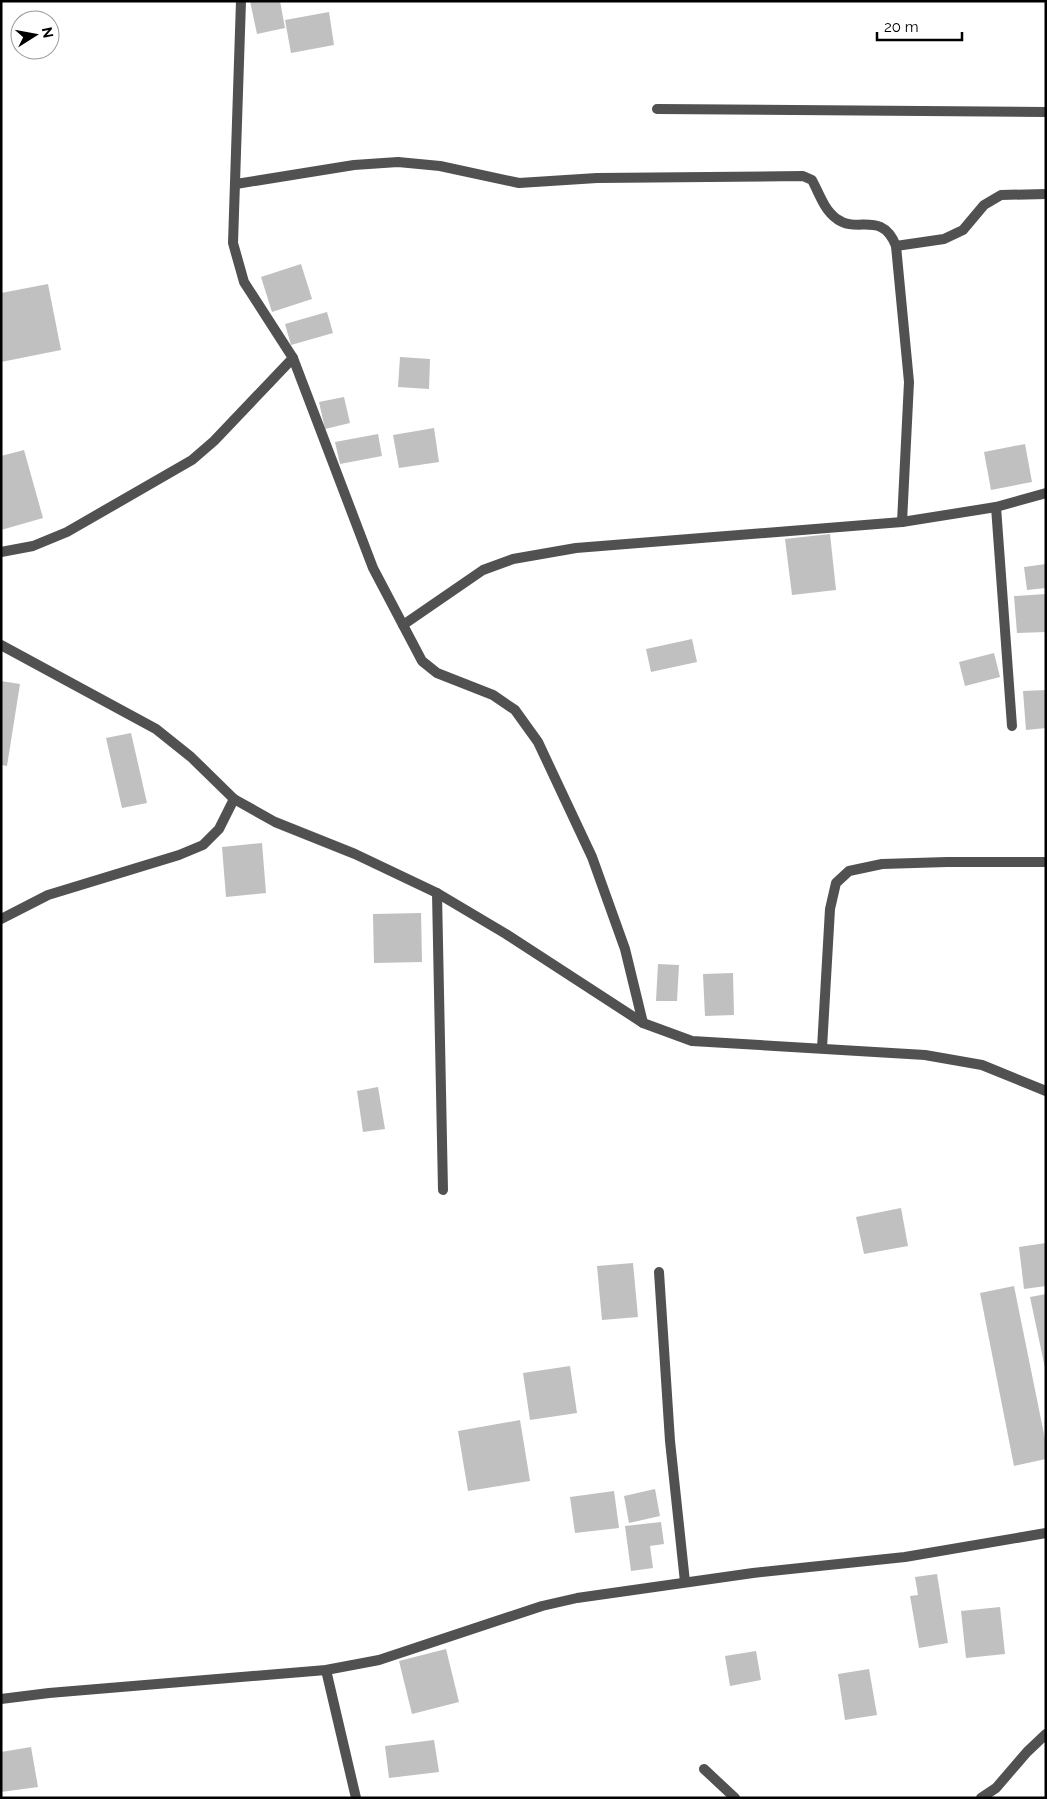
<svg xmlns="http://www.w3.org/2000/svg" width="1047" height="1799" viewBox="0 0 1047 1799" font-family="Raleway,sans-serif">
  <rect width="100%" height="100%" fill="#fff"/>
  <g fill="#c0c0c0">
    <path d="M250 1H280L285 28 257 34Z"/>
    <path d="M329 12 334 45 291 53 285 20Z"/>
    <path d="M301 264 312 299 272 312 261 277Z"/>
    <path d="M48 284 61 350 1 362V293Z"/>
    <path d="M327 312 333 333 291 345 285 324Z"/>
    <path d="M400 357 430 359 429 389 398 387Z"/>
    <path d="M344 397 350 423 325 429 319 402Z"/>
    <path d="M434 428 439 462 399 468 393 435Z"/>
    <path d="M378 434 382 456 340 464 335 442Z"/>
    <path d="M1025 444 1032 482 991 490 984 452Z"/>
    <path d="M24 450 43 518 1 530V456Z"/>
    <path d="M830 534 836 590 792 595 785 539Z"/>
    <path d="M1046 564V588L1027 590 1024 567Z"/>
    <path d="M1046 594V632L1017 633 1014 596Z"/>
    <path d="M692 639 697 662 651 672 646 649Z"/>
    <path d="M994 653 1000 677 965 686 959 662Z"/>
    <path d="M1 681 20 684 7 766 1 765Z"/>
    <path d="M1046 690V728L1026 730 1023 691Z"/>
    <path d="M131 733 147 803 122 808 106 738Z"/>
    <path d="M262 843 266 893 226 897 222 847Z"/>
    <path d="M421 913 422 962 374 963 373 914Z"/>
    <path d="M658 964 679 965 677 1001H656Z"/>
    <path d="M733 973 734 1015 705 1016 703 974Z"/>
    <path d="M378 1087 385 1129 363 1132 357 1091Z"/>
    <path d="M901 1208 908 1246 864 1254 856 1217Z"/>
    <path d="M1046 1243V1286L1024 1289 1019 1247Z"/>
    <path d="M633 1263 638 1317 602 1320 597 1266Z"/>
    <path d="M1014 1286 1046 1444V1459L1014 1466 980 1293Z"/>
    <path d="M1046 1294V1367L1045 1368 1030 1297Z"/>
    <path d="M570 1366 577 1413 530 1420 523 1373Z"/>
    <path d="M520 1420 530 1481 468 1491 458 1431Z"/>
    <path d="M655 1489 660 1516 629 1523 624 1496Z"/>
    <path d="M614 1491 619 1528 575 1533 570 1497Z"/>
    <path d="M661 1522 664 1544 650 1546 653 1568 631 1571 625 1526Z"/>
    <path d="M937 1574 948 1643 919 1648 910 1596 918 1595 915 1577Z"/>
    <path d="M1000 1607 1005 1654 966 1658 961 1611Z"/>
    <path d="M446 1649 459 1702 412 1714 399 1661Z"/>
    <path d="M756 1651 761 1680 730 1686 725 1656Z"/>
    <path d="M869 1669 877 1715 845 1720 838 1674Z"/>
    <path d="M434 1740 439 1772 389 1778 385 1746Z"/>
    <path d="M31 1747 38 1787 1 1792V1752Z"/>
  </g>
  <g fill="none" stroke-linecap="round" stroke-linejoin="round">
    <g stroke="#515151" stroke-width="10">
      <path d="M241 1 233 243 244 282 293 358 373 568 422 661 437 673 493 695 515 710 538 742 592 857 625 949 643 1023"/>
      <path d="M657 109 1046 112"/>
      <path d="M236 184 354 165 398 162 440 166 519 183 597 178 803 176 812 180C819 193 824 210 837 219 857 234 882 210 896 246L909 382 902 522"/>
      <path d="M896 246 944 239 963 230 984 205 1001 195 1046 194"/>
      <path d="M996 507 1012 726"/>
      <path d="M1 552 33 546 67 532 192 460 214 441 293 358"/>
      <path d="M403 625 483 570 513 559 576 548 902 522 996 507 1046 493"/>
      <path d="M1 645 156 729 191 757 234 799 275 822 355 854 437 893 506 934 643 1023 692 1041 925 1055 982 1065 1046 1091"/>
      <path d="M437 893 443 1190"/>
      <path d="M1 919 48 895 179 855 203 845 219 829 234 799"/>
      <path d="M822 1048 830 909 836 883 849 871 882 864 947 862H1046"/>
      <path d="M659 1272 670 1441 685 1582"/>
      <path d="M326 1670 356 1798"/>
      <path d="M1 1699 49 1693 326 1670 379 1660 542 1606 577 1598 753 1573 905 1557 1046 1533"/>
      <path d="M704 1769 735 1798"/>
      <path d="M981 1798 996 1788 1027 1752 1046 1734"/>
    </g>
  </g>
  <rect width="1047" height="1799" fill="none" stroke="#000000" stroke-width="5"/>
  <g transform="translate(35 35) rotate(79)"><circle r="24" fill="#ffffff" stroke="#999999"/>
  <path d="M0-4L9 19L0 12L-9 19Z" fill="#000000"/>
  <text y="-8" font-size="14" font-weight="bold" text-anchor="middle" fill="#000000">N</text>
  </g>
  <path d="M877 32v8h85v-8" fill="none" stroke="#000000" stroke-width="2.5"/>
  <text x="884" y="32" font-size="15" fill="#000000" stroke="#ffffff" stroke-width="4" paint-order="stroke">20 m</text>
</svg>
